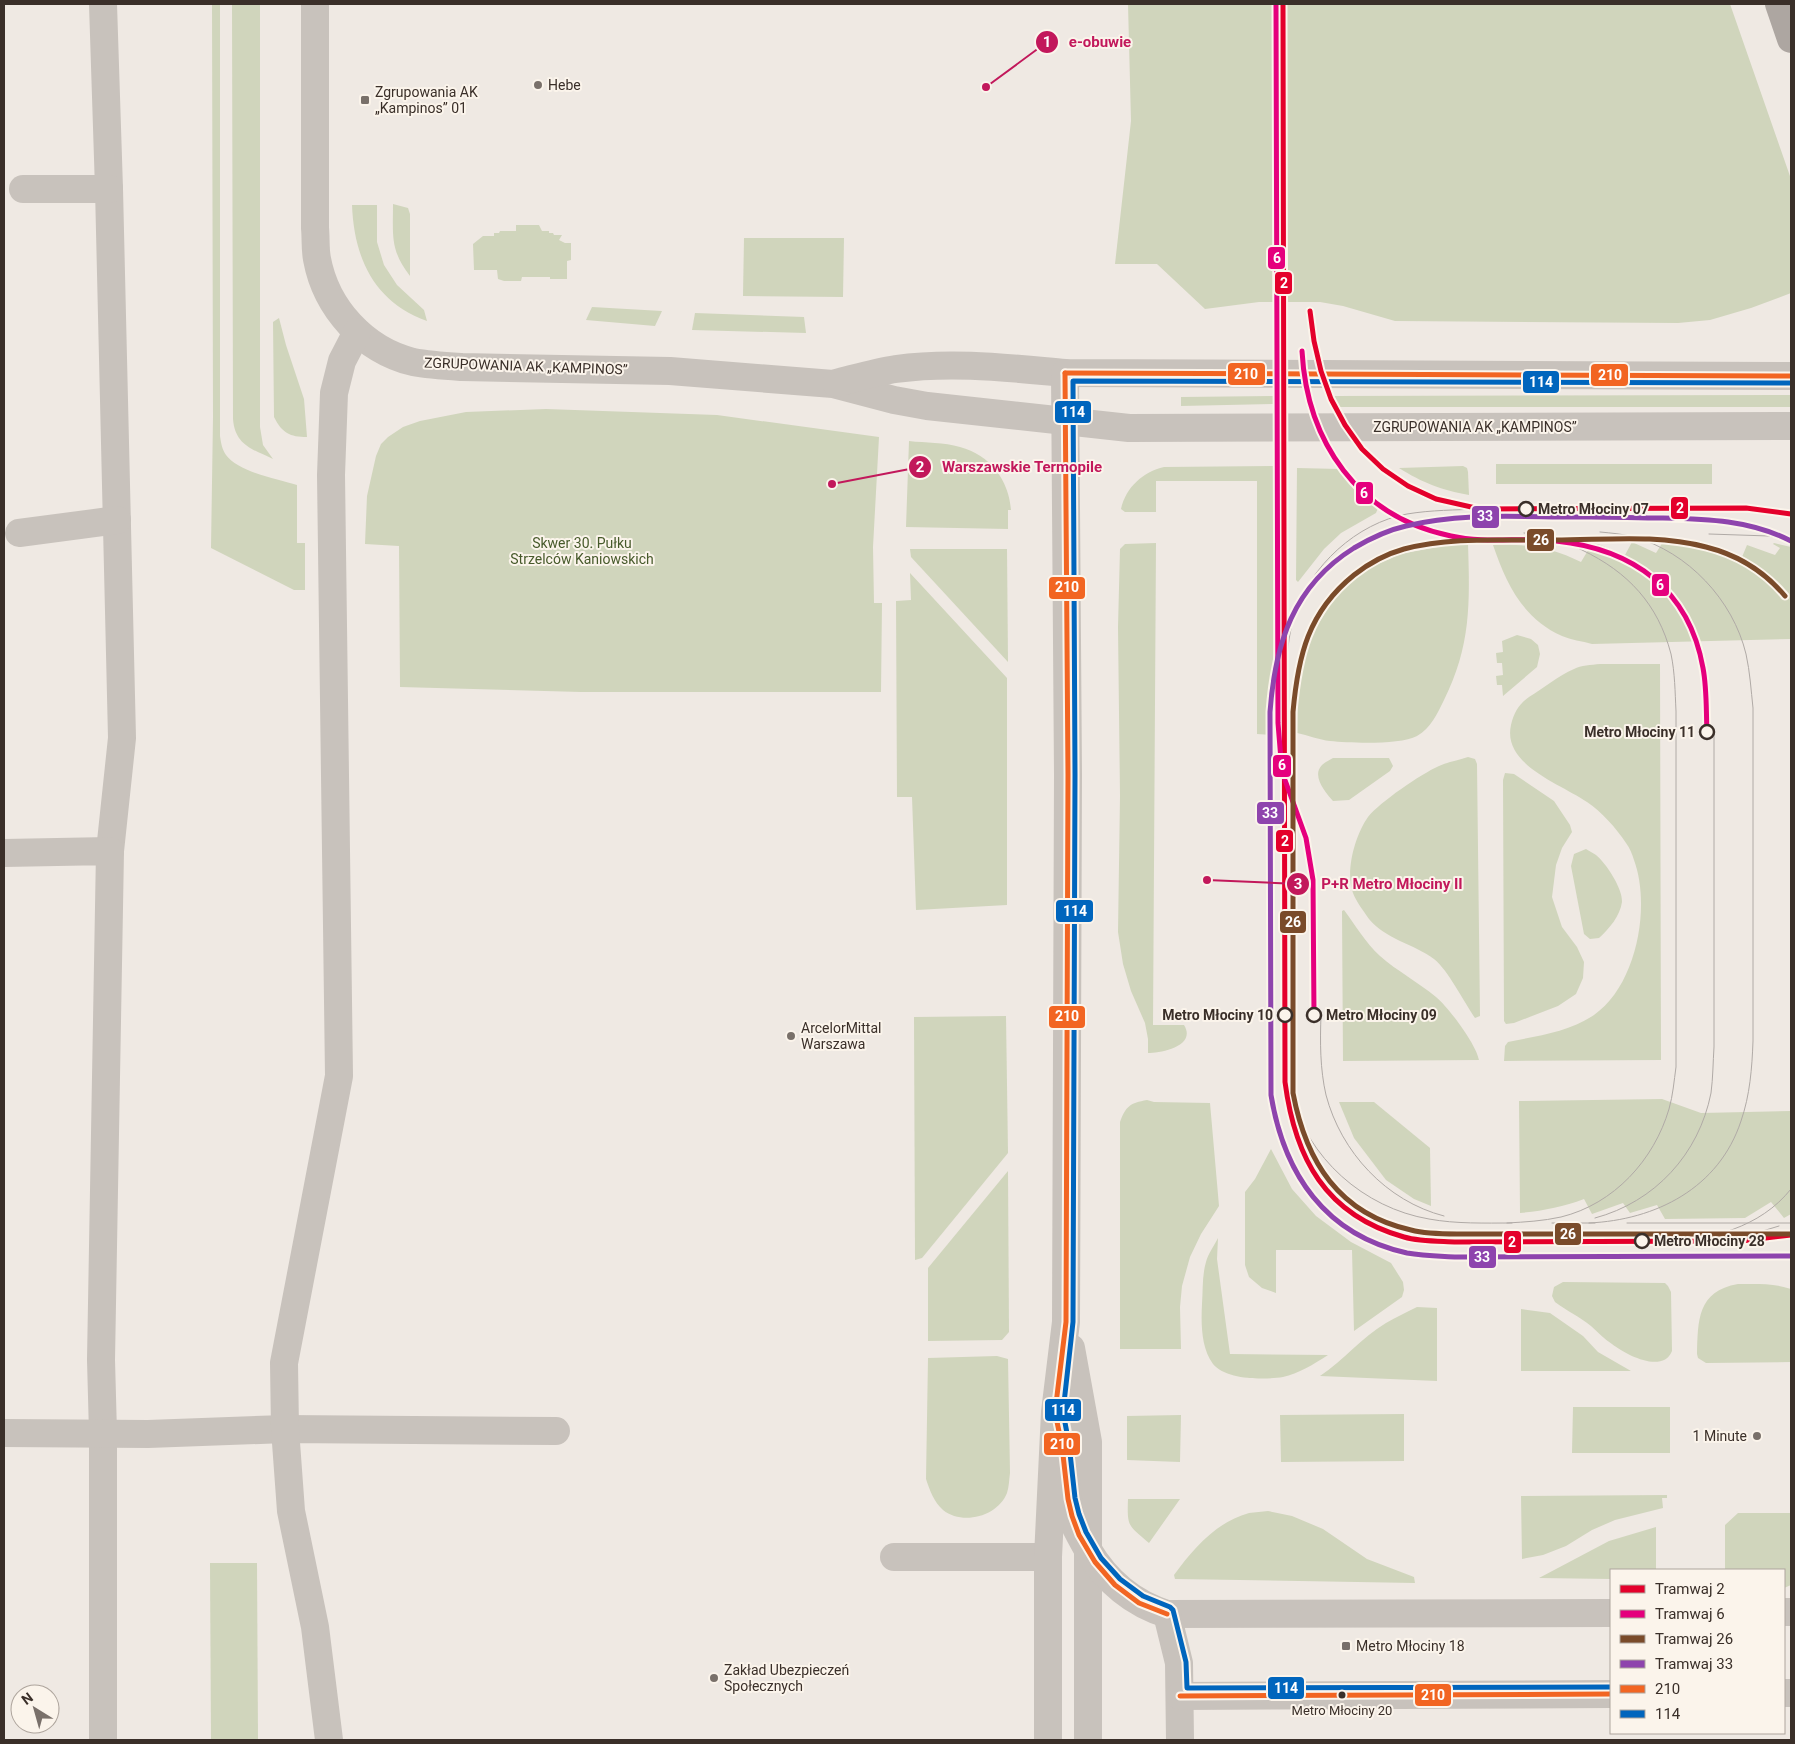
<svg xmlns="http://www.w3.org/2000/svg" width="1795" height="1744" viewBox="0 0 1795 1744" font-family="Roboto,sans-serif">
  <rect width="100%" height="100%" fill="#efe9e3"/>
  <g fill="#d0d5bc">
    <path d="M212 4H220V436C221 443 222 449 226 455 238 472 278 479 297 485V543H305V590H294L211 548 213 417Z"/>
    <path d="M232 4H260V427L263 445 273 459C252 449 235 445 233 419Z"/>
    <path d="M1128 4H1730L1791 179V293L1751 308 1710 320 1678 323 1395 321 1343 306 1320 302H1259L1205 309 1157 264H1115L1131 121Z"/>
    <path d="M393 204 408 208 410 214V276C390 250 393 236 393 204Z"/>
    <path d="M352 205H377V242L384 265 397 285 424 310 427 321C374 302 354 258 352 205Z"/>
    <path d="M516 225H539L542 231H549V233H553L554 235H562L559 240 565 243H571V260L567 261V279H550V277H522L521 281H504L498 279 497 270H474L473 244 483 236H494V233H499L500 231H516Z"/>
    <path d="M744 238H844L843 297 743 296Z"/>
    <path d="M592 307 662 311 655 326 586 320Z"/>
    <path d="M695 313 804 317 806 333 692 330Z"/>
    <path d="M279 318 286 345 304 399 307 437C290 437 282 433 274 417L273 322Z"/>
    <path d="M1791 395V407H1339L1334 396Z"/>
    <path d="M1275 396V404L1181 406V397Z"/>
    <path d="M546 409 717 415 879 437 873 547 874 603H882L881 692H581L400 687 399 546 365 544 367 496 376 456 381 444 388 437 403 427 420 421 466 412Z"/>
    <path d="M909 441C926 443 944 442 960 447 990 455 1009 480 1011 510H1008V529L906 527Z"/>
    <rect x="1496" y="464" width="216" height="20"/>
    <path d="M1274 466 1273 735 1257 734V481H1156V512H1125L1121 509C1126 487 1143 472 1164 467Z"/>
    <path d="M1463 466 1467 468 1468 472 1469 495C1441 490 1423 483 1399 468Z"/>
    <path d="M1297 468 1340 469C1347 479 1353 487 1362 495 1368 500 1374 502 1378 508L1376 513 1341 533 1324 549 1298 582 1296 580Z"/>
    <path d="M1666 537 1696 541 1742 557 1747 545 1775 555 1780 548 1773 544 1774 543 1791 547V639L1592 644C1582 641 1571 640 1562 636 1522 618 1506 583 1493 545 1528 544 1550 547 1581 562L1593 542 1625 555 1632 542 1656 553Z"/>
    <path d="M1156 543 1153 1025H1184C1197 1046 1161 1053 1148 1053V1039L1145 1023 1131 991 1123 964 1118 932 1120 796 1118 627 1120 549 1125 544Z"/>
    <path d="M1468 544C1470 603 1471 646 1444 700 1437 714 1431 728 1417 736 1400 745 1351 743 1330 741 1319 740 1308 735 1297 733L1298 685 1310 637 1335 597 1365 570 1400 554 1443 546Z"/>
    <path d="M910 549H1007L1008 662 911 557Z"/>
    <path d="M910 573 1007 678V905L916 910 912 797H897L896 601 911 600Z"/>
    <path d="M1517 635 1531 639 1538 645 1540 654 1537 667 1503 696 1502 685H1497L1496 676 1503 675 1502 663H1497L1496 653 1503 652 1502 641Z"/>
    <path d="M1600 664H1660L1661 1060 1504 1061 1505 1046 1508 1042C1537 1036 1569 1032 1594 1015 1637 985 1651 906 1634 860 1632 854 1630 848 1626 843 1616 828 1602 812 1587 802 1561 784 1502 765 1511 725 1514 712 1519 704 1529 697 1544 688 1558 676 1574 669 1581 665 1591 665 1600 664Z"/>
    <path d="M1468 757 1475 759 1477 764 1480 1016 1475 1018C1464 1002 1448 970 1434 959 1414 944 1385 939 1369 919 1364 912 1356 901 1353 893 1345 872 1355 835 1368 817 1380 802 1421 774 1439 766 1448 762 1459 760 1468 757Z"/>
    <path d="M1333 758H1389L1393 766 1390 771 1349 800 1333 801C1326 793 1311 776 1322 765 1325 762 1330 760 1333 758Z"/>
    <path d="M1505 773 1514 774 1554 801 1570 825 1572 832 1562 848 1556 865 1552 897 1562 927 1577 947 1584 962 1583 978 1576 994 1558 1006 1514 1023 1506 1024 1504 1021 1503 780Z"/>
    <path d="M1586 849C1589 851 1593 853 1596 855 1606 863 1623 889 1622 902 1620 916 1609 929 1599 938L1590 939 1584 934 1571 866 1574 854Z"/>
    <path d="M1344 910C1356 926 1365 942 1380 956 1397 971 1418 982 1436 997 1449 1008 1476 1044 1479 1060L1343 1061 1342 911Z"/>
    <path d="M1006 1016 1008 1153 922 1258 915 1260 914 1017Z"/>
    <path d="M1662 1099 1701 1113 1791 1111V1214L1784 1218 1771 1202 1745 1218 1665 1219 1657 1205 1630 1213 1623 1203 1592 1214 1584 1199C1563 1207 1542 1211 1520 1213L1519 1101Z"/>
    <path d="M1147 1100 1154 1102 1210 1103 1219 1206 1201 1234 1190 1257 1182 1286 1180 1307 1181 1349H1120V1122C1126 1106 1130 1103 1147 1100Z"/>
    <path d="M1339 1102H1374L1430 1148 1431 1206 1414 1199 1386 1180 1354 1138Z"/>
    <path d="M1271 1149 1292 1189 1316 1216 1351 1242 1391 1263 1403 1282 1404 1290 1402 1297 1354 1331 1352 1250H1276V1293L1262 1288 1249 1277 1245 1265V1192L1255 1179Z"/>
    <path d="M1008 1171 1009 1332 1002 1340 928 1341V1268Z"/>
    <path d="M1218 1238 1217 1259 1230 1354 1328 1355C1314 1364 1298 1374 1283 1377 1264 1380 1226 1380 1213 1364 1201 1348 1201 1323 1202 1304 1203 1291 1202 1275 1206 1262 1208 1254 1214 1246 1218 1238Z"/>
    <path d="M1563 1282 1665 1283 1668 1286 1671 1292 1672 1351C1663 1374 1626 1355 1612 1344 1604 1339 1598 1332 1591 1326 1580 1317 1567 1311 1555 1302L1552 1296 1554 1287Z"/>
    <path d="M1738 1284C1756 1284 1774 1283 1791 1289V1362L1706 1363 1698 1358 1697 1354C1698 1321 1697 1291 1738 1284Z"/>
    <path d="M1417 1307 1437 1308V1381L1320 1376C1344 1360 1362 1337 1386 1323 1396 1317 1407 1312 1417 1307Z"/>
    <path d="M1521 1309 1550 1313 1583 1336 1598 1352 1631 1371H1521Z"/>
    <path d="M997 1356 1008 1359 1010 1473C1009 1480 1009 1487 1007 1493 998 1516 963 1526 943 1510 934 1502 930 1491 926 1479L928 1358Z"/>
    <path d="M1573 1407H1670V1453H1572Z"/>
    <path d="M1404 1414V1461L1281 1462 1280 1415Z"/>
    <path d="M1181 1415 1180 1462 1127 1460V1416Z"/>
    <path d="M1667 1495V1498H1662L1663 1508 1615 1520 1592 1530 1566 1546 1543 1555 1522 1559 1521 1496Z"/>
    <path d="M1128 1499H1180L1149 1543C1128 1525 1127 1527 1128 1499Z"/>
    <path d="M1268 1511 1292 1516 1323 1529 1367 1559 1414 1577 1415 1583 1175 1579 1174 1575C1193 1549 1216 1522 1249 1513 1255 1512 1262 1512 1268 1511Z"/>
    <path d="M1738 1513H1791V1585L1784 1588V1570H1725V1525Z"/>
    <path d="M1656 1527V1570H1611V1579L1539 1578 1609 1541Z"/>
    <path d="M210 1563H257L258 1740H211Z"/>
  </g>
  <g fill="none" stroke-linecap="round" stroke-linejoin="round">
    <g stroke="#c8c2bc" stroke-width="28">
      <path d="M103 4 109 189 122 738 110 851"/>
      <path d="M315 4V228C316 238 315 249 317 259 326 308 364 350 413 362 429 365 446 366 462 367L670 371 833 384 894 400 927 406 1129 428 1791 426"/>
      <path d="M23 189H109"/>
      <path d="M836 383C856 378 876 372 896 369 952 361 1009 368 1065 373L1791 376"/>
      <path d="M19 533 117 520"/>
      <path d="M4 853 110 851 101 1360 103 1433V1740"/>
      <path d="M1071 1348 1088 1442V1740"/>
      <path d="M4 1433 148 1434 285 1429 556 1431"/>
      <path d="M1065 1470C1067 1486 1067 1501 1071 1516 1075 1528 1082 1539 1088 1550 1107 1582 1132 1603 1167 1614L1611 1613"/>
      <path d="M894 1557H1048"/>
      <path d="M1784 1612H1791"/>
      <path d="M1167 1614 1179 1663 1180 1740"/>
      <path d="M1784 1693H1791"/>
      <path d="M1180 1696 1611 1694"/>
      <path d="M329 1740 315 1627 291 1511 285 1429 284 1363 339 1076 331 475 334 393 342 361 357 332"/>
      <path d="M1048 1740V1557L1055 1412 1066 1322 1068 775 1065 373"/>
    </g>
    <path stroke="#ada6a1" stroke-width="28" d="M1779 4 1791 39"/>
    <g stroke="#b0aaa6" stroke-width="1">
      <path d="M1709 534 1769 536 1791 542"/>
      <path d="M1285 679C1287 657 1288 635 1295 614 1310 566 1357 523 1407 514 1431 510 1456 510 1480 509"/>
      <path d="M1321 1015C1320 1042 1320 1069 1326 1095 1341 1152 1386 1201 1444 1216"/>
      <path d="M1285 1040C1286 1058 1286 1076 1291 1093 1307 1158 1364 1208 1429 1219 1456 1224 1485 1223 1512 1223"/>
      <path d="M1595 1218C1655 1202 1699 1154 1711 1093 1713 1078 1713 1062 1714 1047V732"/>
      <path d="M1507 1223C1525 1222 1543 1221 1561 1217 1614 1204 1654 1160 1669 1109 1673 1095 1674 1081 1676 1067V711C1675 692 1675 673 1671 654 1658 604 1628 572 1582 550 1572 545 1561 540 1550 537 1542 535 1532 534 1524 533"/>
      <path d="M1552 1223H1595"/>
      <path d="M1589 1223C1656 1220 1719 1188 1741 1121 1750 1095 1752 1068 1753 1041V708C1751 690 1750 672 1746 654 1733 600 1688 552 1634 537 1623 534 1611 533 1600 532"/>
      <path d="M1627 1223H1791"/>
      <path d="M1714 1241 1746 1236 1779 1226"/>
      <path d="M1663 1242C1710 1240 1760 1228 1791 1189"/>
    </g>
    <g stroke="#fbf4eb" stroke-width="9">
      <g id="bus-1">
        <path d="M1065 373 1068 775 1066 1322 1055 1412 1062 1446 1068 1499 1072 1516 1079 1535 1095 1562 1115 1585 1139 1603 1167 1614"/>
        <path d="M1065 373 1791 376"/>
        <path d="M1180 1696 1611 1694"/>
      </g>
    </g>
    <g stroke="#fbf4eb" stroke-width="9">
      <path id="bus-2" d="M1611 1687 1187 1688 1186 1662 1173 1610 1170 1607 1143 1596 1120 1579 1101 1558 1086 1532 1079 1514 1075 1498 1069 1444 1063 1412 1073 1322 1075 775 1073 381 1791 383"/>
    </g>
    <use href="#bus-1" stroke="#f26522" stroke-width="5"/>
    <use href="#bus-2" stroke="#0065bd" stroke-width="5"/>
    <g stroke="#fbf4eb" stroke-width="9">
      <g id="tram-1">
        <path d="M1283 4 1285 1082C1295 1158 1325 1215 1404 1237 1421 1242 1440 1241 1457 1242L1741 1241 1791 1235"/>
        <path d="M1310 311 1314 341 1321 371 1331 399 1345 425 1362 449 1383 469 1408 486 1436 499 1480 509 1746 508 1791 514"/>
      </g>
    </g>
    <g stroke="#fbf4eb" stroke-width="9">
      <g id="tram-2">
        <path d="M1276 4 1278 723 1281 760 1285 780 1306 838 1313 880 1314 1015"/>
        <path d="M1302 351C1307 442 1358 517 1451 536 1486 544 1521 537 1556 541 1633 549 1689 589 1703 668 1707 689 1706 711 1707 732"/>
      </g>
    </g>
    <g stroke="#fbf4eb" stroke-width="9">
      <path id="tram-3" d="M1785 596C1764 571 1738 555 1706 547 1657 534 1606 540 1555 540 1505 541 1453 536 1404 549 1386 554 1368 564 1354 575 1308 612 1298 656 1293 712V1093C1306 1162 1339 1214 1411 1230 1426 1234 1442 1234 1457 1234H1791"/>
    </g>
    <g stroke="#fbf4eb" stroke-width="9">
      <path id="tram-4" d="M1791 1256 1457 1257C1440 1256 1424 1256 1407 1253 1325 1235 1284 1174 1271 1095L1270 712C1275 644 1293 586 1354 548 1371 538 1388 530 1406 526 1465 511 1530 518 1591 517 1615 517 1639 518 1663 518 1707 519 1750 520 1791 541"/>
    </g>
    <use href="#tram-1" stroke="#e4002b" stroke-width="5"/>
    <use href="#tram-2" stroke="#e5007d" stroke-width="5"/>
    <use href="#tram-3" stroke="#7a4b2a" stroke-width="5"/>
    <use href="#tram-4" stroke="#8e44ad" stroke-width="5"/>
  </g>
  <g fill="#79706a" stroke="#fbf4eb" stroke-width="2">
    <circle cx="538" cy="85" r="5"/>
    <rect x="360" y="95" width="10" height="10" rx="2.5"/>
    <circle cx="791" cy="1036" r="5"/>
    <circle cx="1757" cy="1436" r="5"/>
    <rect x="1341" y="1641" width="10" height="10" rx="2.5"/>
    <circle cx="714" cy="1678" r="5"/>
  </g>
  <g fill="#fbf4eb" stroke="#3a2f29" stroke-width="2.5">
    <circle cx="1526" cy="509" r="7"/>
    <circle cx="1707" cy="732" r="7"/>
    <circle cx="1285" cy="1015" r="7"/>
    <circle cx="1314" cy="1015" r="7"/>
    <circle cx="1642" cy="1241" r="7"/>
  </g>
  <circle fill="#3a2f29" stroke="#fbf4eb" stroke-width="2" cx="1342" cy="1695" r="4.5"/>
  <g text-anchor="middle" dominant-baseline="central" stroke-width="4" stroke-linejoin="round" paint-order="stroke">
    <g font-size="13" fill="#3a2f29" stroke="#fbf4eb">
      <text x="1342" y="1710">Metro Młociny 20</text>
    </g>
    <g font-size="14" fill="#3a2f29" stroke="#fbf4eb" text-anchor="start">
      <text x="548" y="85">Hebe</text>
      <text x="375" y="92">Zgrupowania AK<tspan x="375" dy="16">„Kampinos” 01</tspan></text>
      <text x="801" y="1028">ArcelorMittal<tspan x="801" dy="16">Warszawa</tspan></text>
      <text x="1747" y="1436" text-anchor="end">1 Minute</text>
      <text x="1356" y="1646">Metro Młociny 18</text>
      <text x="724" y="1670">Zakład Ubezpieczeń<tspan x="724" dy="16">Społecznych</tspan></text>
    </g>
    <g font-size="14" fill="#3a2f29" stroke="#fbf4eb">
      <text transform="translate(526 366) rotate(2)">ZGRUPOWANIA AK „KAMPINOS”</text>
      <text x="1475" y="427">ZGRUPOWANIA AK „KAMPINOS”</text>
    </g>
    <g font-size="14" font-weight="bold" fill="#3a2f29" stroke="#fbf4eb" text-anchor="start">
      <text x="1538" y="509">Metro Młociny 07</text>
      <text x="1695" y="732" text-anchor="end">Metro Młociny 11</text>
      <text x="1273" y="1015" text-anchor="end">Metro Młociny 10</text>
      <text x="1326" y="1015">Metro Młociny 09</text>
      <text x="1654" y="1241">Metro Młociny 28</text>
    </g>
    <g font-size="14" fill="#475a2b" stroke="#fbf4eb">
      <text x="582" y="543">Skwer 30. Pułku<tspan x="582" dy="16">Strzelców Kaniowskich</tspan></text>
    </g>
  </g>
  <path fill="none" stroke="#c2185b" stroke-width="2" d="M986 87L1047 42M832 484L920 467M1207 880L1298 884"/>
  <g fill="#c2185b" stroke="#fbf4eb" stroke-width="2">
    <circle cx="986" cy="87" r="5"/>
    <circle cx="832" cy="484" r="5"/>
    <circle cx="1207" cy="880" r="5"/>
    <circle cx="1047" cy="42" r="12"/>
    <circle cx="920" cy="467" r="12"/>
    <circle cx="1298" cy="884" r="12"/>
  </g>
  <g font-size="15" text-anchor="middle" font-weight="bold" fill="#fff">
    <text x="1047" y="47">1</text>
    <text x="920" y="472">2</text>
    <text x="1298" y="889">3</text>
  </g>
  <g font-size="15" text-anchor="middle" font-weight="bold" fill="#c2185b" stroke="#fbf4eb" stroke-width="4" stroke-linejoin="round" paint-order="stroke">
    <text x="1100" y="47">e-obuwie</text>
    <text x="1022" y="472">Warszawskie Termopile</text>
    <text x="1392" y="889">P+R Metro Młociny II</text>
  </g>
  <g stroke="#fbf4eb" stroke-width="2">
    <rect x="1267" y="246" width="19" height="24" rx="5" fill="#e5007d"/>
    <rect x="1274" y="271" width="19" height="24" rx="5" fill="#e4002b"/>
    <rect x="1227" y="362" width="39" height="24" rx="5" fill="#f26522"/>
    <rect x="1590" y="363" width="39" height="24" rx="5" fill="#f26522"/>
    <rect x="1522" y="370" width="38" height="24" rx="5" fill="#0065bd"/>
    <rect x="1054" y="400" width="38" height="24" rx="5" fill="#0065bd"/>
    <rect x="1355" y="481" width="19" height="24" rx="5" fill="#e5007d"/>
    <rect x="1670" y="496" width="19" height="24" rx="5" fill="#e4002b"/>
    <rect x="1471" y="505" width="29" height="24" rx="5" fill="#8e44ad"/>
    <rect x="1526" y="528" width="29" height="24" rx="5" fill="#7a4b2a"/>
    <rect x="1651" y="573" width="19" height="24" rx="5" fill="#e5007d"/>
    <rect x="1048" y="576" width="38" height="24" rx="5" fill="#f26522"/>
    <rect x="1272" y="754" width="20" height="24" rx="5" fill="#e5007d"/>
    <rect x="1256" y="801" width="29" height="24" rx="5" fill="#8e44ad"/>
    <rect x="1275" y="829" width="19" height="24" rx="5" fill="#e4002b"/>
    <rect x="1055" y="899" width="39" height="24" rx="5" fill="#0065bd"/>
    <rect x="1279" y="910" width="28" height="24" rx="5" fill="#7a4b2a"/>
    <rect x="1048" y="1005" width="38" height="24" rx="5" fill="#f26522"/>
    <rect x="1554" y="1222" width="28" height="24" rx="5" fill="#7a4b2a"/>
    <rect x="1503" y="1230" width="19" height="24" rx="5" fill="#e4002b"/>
    <rect x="1468" y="1245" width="29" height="24" rx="5" fill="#8e44ad"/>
    <rect x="1044" y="1398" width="38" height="24" rx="5" fill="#0065bd"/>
    <rect x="1043" y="1432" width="38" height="24" rx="5" fill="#f26522"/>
    <rect x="1267" y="1676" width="38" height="24" rx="5" fill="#0065bd"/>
    <rect x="1414" y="1683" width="38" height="24" rx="5" fill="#f26522"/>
  </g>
  <g font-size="14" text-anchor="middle" font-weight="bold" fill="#fff">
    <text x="1277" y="263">6</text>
    <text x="1284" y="288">2</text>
    <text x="1246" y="379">210</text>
    <text x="1610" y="380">210</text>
    <text x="1541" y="387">114</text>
    <text x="1073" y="417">114</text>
    <text x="1364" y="498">6</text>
    <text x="1680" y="513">2</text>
    <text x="1485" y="521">33</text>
    <text x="1541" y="545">26</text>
    <text x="1660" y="590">6</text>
    <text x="1067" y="592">210</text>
    <text x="1282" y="770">6</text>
    <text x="1270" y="818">33</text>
    <text x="1285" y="846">2</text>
    <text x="1075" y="916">114</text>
    <text x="1293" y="927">26</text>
    <text x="1067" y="1021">210</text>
    <text x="1568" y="1239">26</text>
    <text x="1512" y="1247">2</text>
    <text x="1482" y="1262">33</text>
    <text x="1063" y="1415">114</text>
    <text x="1062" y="1449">210</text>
    <text x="1286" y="1693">114</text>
    <text x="1433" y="1700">210</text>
  </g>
  <rect width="1795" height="1744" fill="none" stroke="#3a2f29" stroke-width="10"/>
  <rect x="1610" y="1569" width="175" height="165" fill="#fbf4eb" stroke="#aea59d"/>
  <rect x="1620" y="1585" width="25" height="8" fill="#e4002b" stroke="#aea59d"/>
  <text x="1655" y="1594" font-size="15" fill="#3a2f29">Tramwaj 2</text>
  <rect x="1620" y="1610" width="25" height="8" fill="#e5007d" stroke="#aea59d"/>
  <text x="1655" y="1619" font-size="15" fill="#3a2f29">Tramwaj 6</text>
  <rect x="1620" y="1635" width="25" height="8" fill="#7a4b2a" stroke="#aea59d"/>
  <text x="1655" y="1644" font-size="15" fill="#3a2f29">Tramwaj 26</text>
  <rect x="1620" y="1660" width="25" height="8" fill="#8e44ad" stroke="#aea59d"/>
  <text x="1655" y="1669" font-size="15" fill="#3a2f29">Tramwaj 33</text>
  <rect x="1620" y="1685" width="25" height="8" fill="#f26522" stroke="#aea59d"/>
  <text x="1655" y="1694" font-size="15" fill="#3a2f29">210</text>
  <rect x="1620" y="1710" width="25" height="8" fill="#0065bd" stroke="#aea59d"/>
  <text x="1655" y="1719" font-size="15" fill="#3a2f29">114</text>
  <g transform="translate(35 1709) rotate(323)"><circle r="24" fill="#fbf4eb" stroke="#aea59d"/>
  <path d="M0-4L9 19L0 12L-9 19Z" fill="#79706a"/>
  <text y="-8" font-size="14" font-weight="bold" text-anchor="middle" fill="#3a2f29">N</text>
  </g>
</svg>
